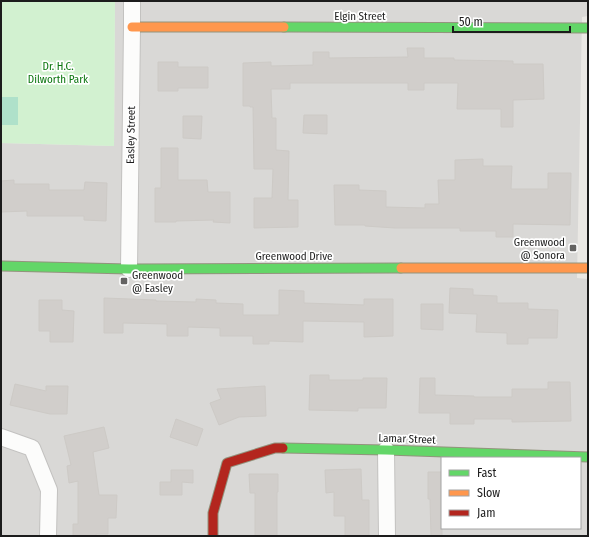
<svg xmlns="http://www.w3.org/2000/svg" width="589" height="537" viewBox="0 0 589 537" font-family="'Fira Sans Condensed',sans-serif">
  <rect width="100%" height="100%" fill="#eae8e4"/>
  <path fill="#d9d8d6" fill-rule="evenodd" d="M115 1H588V16L582 17 577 278 588 279V536H1V143L114 146ZM442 458H580V528H442Z"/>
  <path fill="#d2f1d0" d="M1 1H115L114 146 1 143Z"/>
  <rect fill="#afe1ca" x="1" y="97" width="17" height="28"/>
  <g fill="#d1cecb" stroke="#cdcac6">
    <path d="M407 48H424V58H454V60L513 61V64H543L544 99 513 100V127H501V109H457L458 83H424V90H408V83H290V89H271L272 118H276V150L289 151 288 200H298V227L254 228V198H272L273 169H254L253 107H250V106H243V63L271 62V66L313 65V52H329V58L408 57Z"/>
    <path d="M158 62H178V67H208V88H178V91H158Z"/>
    <path d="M304 115H327V134L303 133Z"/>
    <path d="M183 116H202L201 139 183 138Z"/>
    <path d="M161 148H178V180H207L208 192H230V223L213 222 214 220 176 221V222H155V188H161Z"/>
    <path d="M483 159V166H512L511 189H548V173H571L570 225 513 224V237H496V231H460V228H395L365 226V225H335L334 185H359V190L386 191V207L425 208V204H439L438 180H455V160Z"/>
    <path d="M14 180V184H49V190H84L85 182 107 183 106 221 84 220V216H27V211L1 212V181Z"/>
    <path d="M450 288 473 289V295L497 296V303H528V309L558 310 557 338H528V344H507V333L476 332 477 314 449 313Z"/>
    <path d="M279 290 304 291V303L364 305V299H393V336L364 337V322L303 321V342L269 341V344H253V336H220V328L188 327V336H167V324L123 323V333H104V298L156 300V301L196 302V299L216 300V303L243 304V315H279Z"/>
    <path d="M39 300H62V310L74 311 73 342H50V331H39Z"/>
    <path d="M421 304H443V330L421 329Z"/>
    <path d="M310 375H329V380H363V378H387L386 408H358V411L309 410Z"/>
    <path d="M420 378H435V395L474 396V397H512V389H548V382H570L571 421 512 422V419H474V424H450V413H419Z"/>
    <path d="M15 384 46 391V386H68L67 414H50L10 405Z"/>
    <path d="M265 386 266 416 239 417 219 425 210 403 221 399 217 389Z"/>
    <path d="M176 419 203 429 197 446 170 437Z"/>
    <path d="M104 427 109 448 93 452 99 495H117L116 518H108V534H96V536H73V524H78V481L69 483 67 466 71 465 64 436Z"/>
    <path d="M361 469 362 500H369V536H345V516H334V492L326 493 325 470Z"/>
    <path d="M171 470H193V483L182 482V495H160V482H171Z"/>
    <path d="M428 472H442V536H431L430 499H428Z"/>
    <path d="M249 474H278V492H277V536H255V493H250Z"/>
  </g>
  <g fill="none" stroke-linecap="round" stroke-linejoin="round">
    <g stroke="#c3c2c0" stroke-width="18">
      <g id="street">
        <path d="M129 269 132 27V1"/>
        <path d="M1 437 32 448 49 490 48 536"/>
        <path d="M386 450 387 536"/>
      </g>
    </g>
    <g stroke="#93937d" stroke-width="11">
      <g id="fast">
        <path d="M284 27 588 28"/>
        <path d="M1 266 129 269 401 268"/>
        <path d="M283 448 386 450 588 457"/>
      </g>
    </g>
    <g stroke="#93937d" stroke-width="11">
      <g id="slow">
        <path d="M132 27H284"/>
        <path d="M401 268H588"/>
      </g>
    </g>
    <g stroke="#93937d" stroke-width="11">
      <path id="jam" d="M213 536V513L227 463 275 448H283"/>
    </g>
    <use href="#street" stroke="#fcfcfb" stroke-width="16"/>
    <use href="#fast" stroke="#63d668" stroke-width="9"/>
    <use href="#slow" stroke="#ff974d" stroke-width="9"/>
    <use href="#jam" stroke="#b3261e" stroke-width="9"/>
  </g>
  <g fill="#646362" stroke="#fff" stroke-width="1.5">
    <rect x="569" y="244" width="8" height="8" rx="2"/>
    <rect x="120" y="277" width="8" height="8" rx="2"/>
  </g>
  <g text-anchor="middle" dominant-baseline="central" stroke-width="3.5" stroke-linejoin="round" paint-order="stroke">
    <g font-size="11" fill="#1c1c1c" stroke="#fff">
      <text x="360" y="16">Elgin Street</text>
      <text transform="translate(131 135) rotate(-89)">Easley Street</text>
      <text x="294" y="256">Greenwood Drive</text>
      <text transform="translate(407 439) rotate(2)">Lamar Street</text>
    </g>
    <g font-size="11" fill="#0c7710" stroke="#fff">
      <text x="58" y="66">Dr. H.C.<tspan x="58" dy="13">Dilworth Park</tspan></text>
    </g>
    <g font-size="11" fill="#1c1c1c" stroke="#fff" text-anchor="end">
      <text x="565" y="242">Greenwood<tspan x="565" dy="13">@ Sonora</tspan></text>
      <text x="132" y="275" text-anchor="start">Greenwood<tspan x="132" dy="13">@ Easley</tspan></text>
    </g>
  </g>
  <rect width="589" height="537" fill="none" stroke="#1c1c1c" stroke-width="4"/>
  <rect x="441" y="457" width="140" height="72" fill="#ffffff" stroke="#a4a4a4"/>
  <rect x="449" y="470" width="20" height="6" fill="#63d668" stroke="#a4a4a4"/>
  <text x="477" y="477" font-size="12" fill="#1c1c1c">Fast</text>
  <rect x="449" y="490" width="20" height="6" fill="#ff974d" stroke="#a4a4a4"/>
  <text x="477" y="497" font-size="12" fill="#1c1c1c">Slow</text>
  <rect x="449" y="510" width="20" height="6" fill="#b3261e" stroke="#a4a4a4"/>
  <text x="477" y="517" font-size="12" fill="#1c1c1c">Jam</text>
  <path d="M453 26v6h117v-6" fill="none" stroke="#1c1c1c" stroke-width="2"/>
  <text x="459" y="26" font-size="12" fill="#1c1c1c" stroke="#ffffff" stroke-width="3" paint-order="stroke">50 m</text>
</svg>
